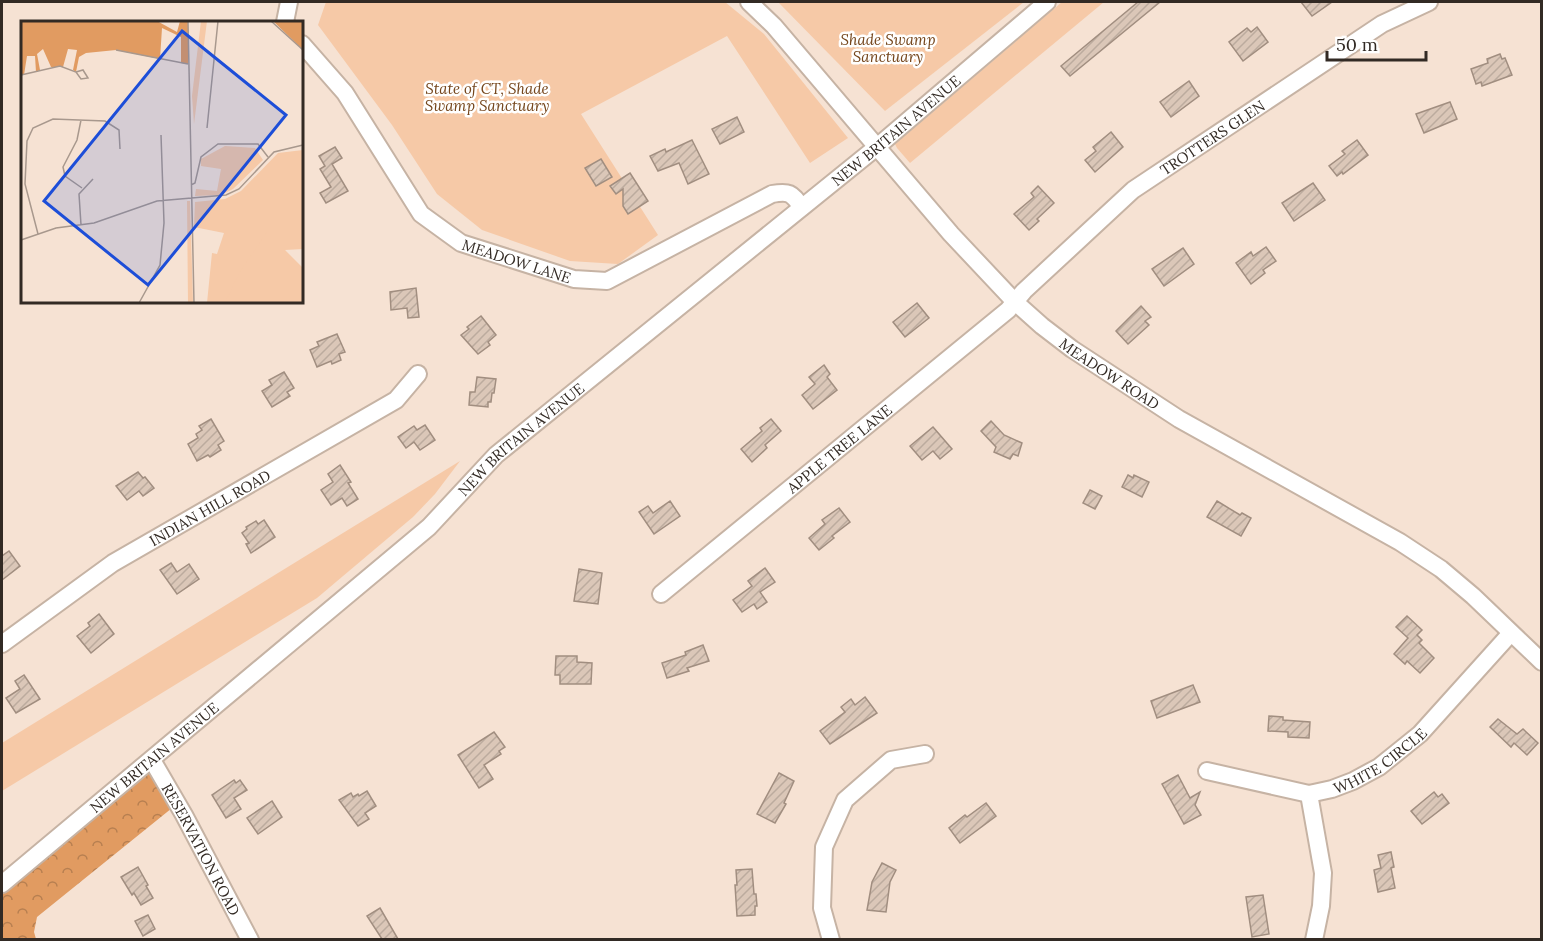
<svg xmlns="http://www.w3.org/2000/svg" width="1543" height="941" viewBox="0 0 1543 941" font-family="Lora,serif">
  <defs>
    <pattern id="forest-crowns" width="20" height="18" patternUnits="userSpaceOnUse" patternTransform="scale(1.5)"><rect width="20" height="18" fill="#e19b61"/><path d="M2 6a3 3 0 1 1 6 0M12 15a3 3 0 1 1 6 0" fill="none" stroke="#b77f50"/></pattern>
    <pattern id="building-hatch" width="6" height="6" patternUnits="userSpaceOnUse" patternTransform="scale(1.5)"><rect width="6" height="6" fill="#dbc7b8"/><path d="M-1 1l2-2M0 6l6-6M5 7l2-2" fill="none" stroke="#bcab9e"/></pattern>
  </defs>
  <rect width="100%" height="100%" fill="#f6e2d3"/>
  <g fill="#f6c9a7">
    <path d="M326 2H725L764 34 848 138 810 163 727 36 581 114 658 235 618 264 570 261 482 230 437 194 392 125 318 25Z"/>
    <path d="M778 2H1024L885 111Z"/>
    <path d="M1062 2H1104L910 163 897 148 895 144Z"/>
    <path d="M460 461 435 494 413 517 317 598 2 791V743Z"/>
  </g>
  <path fill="url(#forest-crowns)" d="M152 760 177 804 37 917 34 932 36 939 2 940V884Z"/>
  <g fill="url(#building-hatch)" stroke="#a18e80" stroke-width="1.5">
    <path d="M1138 2H1160L1070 76 1061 66Z"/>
    <path d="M1301 2H1332L1312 16Z"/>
    <path d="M1257 27 1268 42 1243 61 1229 42 1247 28 1251 32Z"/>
    <path d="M1500 54 1502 59 1505 58 1512 75 1482 86 1481 82 1476 84 1471 69 1488 63 1487 59Z"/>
    <path d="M1189 81 1199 96 1171 117 1160 102Z"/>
    <path d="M1450 102 1457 119 1424 133 1416 114Z"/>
    <path d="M737 117 744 132 720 144 712 129Z"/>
    <path d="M1111 132 1123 147 1095 172 1085 160 1096 151 1093 147Z"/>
    <path d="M692 140 709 174 688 184 679 163 658 171 650 156 665 149 666 152Z"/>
    <path d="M1357 140 1368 155 1343 174 1342 172 1337 176 1329 166 1345 154 1342 151Z"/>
    <path d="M335 147 342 158 332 164 348 191 326 203 320 193 331 187 320 169 325 166 319 156Z"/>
    <path d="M601 159 612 177 596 186 585 168Z"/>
    <path d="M630 173 648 201 628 214 623 206V189L616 194 610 186Z"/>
    <path d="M1313 183 1325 200 1294 221 1282 203Z"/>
    <path d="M1038 186 1054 203 1037 219 1039 221 1029 230 1014 214 1034 197 1031 193Z"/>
    <path d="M1266 247 1276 261 1263 270 1265 273 1251 284 1236 263 1251 252 1253 256Z"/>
    <path d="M1183 248 1194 264 1164 286 1152 269Z"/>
    <path d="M416 288 419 317 408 318 407 308 391 310 390 292Z"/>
    <path d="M917 303 929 318 905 337 893 322Z"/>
    <path d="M1141 306 1151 317 1145 321 1149 325 1128 344 1116 331Z"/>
    <path d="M481 316 496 335 488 342 490 345 478 354 461 335 469 329 467 327Z"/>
    <path d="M337 334 345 352 339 354 341 360 332 364 331 361 317 367 310 350 319 346 317 342Z"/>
    <path d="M824 365 830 374 827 377 837 390 813 409 802 395 815 384 809 377Z"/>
    <path d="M284 372 294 388 287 392 290 396 272 407 262 391 272 385 269 380Z"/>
    <path d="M477 377 496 379 494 393H492L491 402H488V407L469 405 470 392H475Z"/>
    <path d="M211 419 224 441 218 445 221 450 210 457 208 455 197 461 188 444 198 438 196 434 202 430 199 426Z"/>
    <path d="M771 419 781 431 765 445 767 448 752 462 741 449 762 431 760 428Z"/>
    <path d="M991 421 1004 435 1022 443 1018 456 1013 454 1010 459 994 452 996 447 981 431Z"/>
    <path d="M425 425 435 440 420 450 414 442 406 448 398 437 414 426 417 430Z"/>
    <path d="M933 427 952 449 940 459 933 451 922 460 910 446Z"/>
    <path d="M340 465 351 482 348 483 358 499 347 506 342 498 331 505 321 490 333 482 328 474Z"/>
    <path d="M138 472 143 478 145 477 154 488 143 496 139 491 127 500 116 486Z"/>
    <path d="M1128 475 1133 478 1134 475 1149 482 1142 497 1122 487Z"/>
    <path d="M1090 490 1102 496 1095 509 1083 503Z"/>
    <path d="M670 501 680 516 654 534 639 512 648 506 653 513Z"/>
    <path d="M1217 501 1240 515 1242 513 1251 518 1241 536 1207 517Z"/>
    <path d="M839 508 850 522 832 536 834 538 819 550 809 538 825 524 822 520Z"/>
    <path d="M264 520 275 537 251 553 246 544 249 543 242 533 247 529 246 527 256 521 258 524Z"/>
    <path d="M9 551 20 566 2 580V556Z"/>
    <path d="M171 563 177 572 189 564 199 579 177 594 160 570Z"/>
    <path d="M765 568 775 582 760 592 767 602 757 609 754 604 742 612 733 600 752 586 748 581Z"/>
    <path d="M579 569 602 573 598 604 574 601Z"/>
    <path d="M99 614 114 634 91 653 77 636 90 626 88 623Z"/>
    <path d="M1407 616 1422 630 1417 635 1422 640 1419 643 1434 658 1420 673 1407 661 1405 664 1394 654 1408 638 1396 627Z"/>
    <path d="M703 645 709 661 687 668 689 671 667 678 662 663 686 655 685 652Z"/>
    <path d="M556 656H577V662L592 663 591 684H560V675H555Z"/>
    <path d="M24 675 40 699 16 713 6 698 20 689 15 681Z"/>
    <path d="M1193 685 1200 702 1157 718 1151 701Z"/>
    <path d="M865 697 877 713 830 744 820 731 845 712 841 707 851 699 855 705Z"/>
    <path d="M1269 716 1283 717V720L1310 722 1309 738 1288 737V732L1268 731Z"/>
    <path d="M1498 719 1517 734 1523 729 1538 743 1527 755 1514 743 1511 747 1490 727Z"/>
    <path d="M494 732 505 747 499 751 501 754 484 765 493 779 479 788 458 755Z"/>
    <path d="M779 773 794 781 784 803 786 804 775 823 757 814Z"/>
    <path d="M1178 775 1190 798 1200 792 1195 805 1201 815 1184 824 1162 784Z"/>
    <path d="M234 780 236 783 240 780 247 790 234 798 241 809 226 818 212 795Z"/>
    <path d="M367 791 376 806 365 813 369 819 358 826 339 800 351 793 353 797 358 794 359 796Z"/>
    <path d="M1434 792 1438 797 1442 794 1449 803 1422 824 1411 811Z"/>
    <path d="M272 801 282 817 258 834 247 818Z"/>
    <path d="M986 803 996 816 960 843 949 828 965 815 967 817Z"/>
    <path d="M1391 852 1394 867 1391 868 1395 888 1378 892 1374 870 1381 868 1378 855Z"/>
    <path d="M882 863 896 870 890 882 886 912 867 910 872 882Z"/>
    <path d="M138 867 148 885 146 886 153 898 141 905 134 893 132 895 121 877Z"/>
    <path d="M752 869 754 894H756L757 906H755V915L737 916 735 885H737L736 870Z"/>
    <path d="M1263 895 1269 934 1252 937 1246 897Z"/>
    <path d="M380 908 398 939H382L367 916Z"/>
    <path d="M148 915 155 929 143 936 135 921Z"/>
  </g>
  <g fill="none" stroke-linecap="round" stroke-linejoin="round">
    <g stroke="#c6b3a4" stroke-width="20">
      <g id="minor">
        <path id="s1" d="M749 2 774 26 951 234 1015 302 1042 326 1072 349 1179 419 1400 542 1441 569 1473 596 1542 662"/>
        <path d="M285 22 289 2"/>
        <path id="s2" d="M302 44 345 93 421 214 461 243 574 279 607 281 772 194C790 191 791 193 802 207"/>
        <path id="s3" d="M661 594 1008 310 1024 291 1133 190 1382 24 1429 2"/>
        <path id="s4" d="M2 644 113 563 396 400 418 374"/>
        <path id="s5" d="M152 760 184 815 250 940"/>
        <path id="s6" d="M1207 771 1309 794 1332 789 1353 781 1379 767 1420 734 1511 633"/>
        <path d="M1309 794 1323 873 1321 906 1314 940"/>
        <path id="s7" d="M2 884 429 527 496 455 878 146 1047 2"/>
        <path d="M831 940 822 908 824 847 845 800 891 760 925 754"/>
      </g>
    </g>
    <use href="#minor" stroke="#fff" stroke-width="16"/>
  </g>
  <g text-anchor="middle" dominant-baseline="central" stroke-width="5" stroke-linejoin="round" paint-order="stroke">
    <g font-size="15" font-style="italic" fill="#74451b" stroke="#fff">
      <text x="888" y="39">Shade Swamp<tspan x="888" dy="17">Sanctuary</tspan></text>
      <text x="487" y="88">State of CT, Shade<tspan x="487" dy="17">Swamp Sanctuary</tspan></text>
    </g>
    <g font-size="15" fill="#322a24" stroke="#fff">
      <text stroke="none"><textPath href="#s7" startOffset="1170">NEW BRITAIN AVENUE</textPath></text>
      <text stroke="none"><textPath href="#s3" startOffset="717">TROTTERS GLEN</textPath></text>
      <text stroke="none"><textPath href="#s2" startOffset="316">MEADOW LANE</textPath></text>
      <text stroke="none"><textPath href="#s1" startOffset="520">MEADOW ROAD</textPath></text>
      <text stroke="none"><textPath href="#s7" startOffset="684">NEW BRITAIN AVENUE</textPath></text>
      <text stroke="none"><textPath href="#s3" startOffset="230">APPLE TREE LANE</textPath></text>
      <text stroke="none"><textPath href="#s4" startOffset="249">INDIAN HILL ROAD</textPath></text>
      <text stroke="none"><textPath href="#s6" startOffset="184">WHITE CIRCLE</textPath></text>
      <text stroke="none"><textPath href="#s7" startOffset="198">NEW BRITAIN AVENUE</textPath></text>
      <text stroke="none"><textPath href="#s5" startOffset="102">RESERVATION ROAD</textPath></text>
    </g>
  </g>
  <g transform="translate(21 21)">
    <rect width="282" height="282" fill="#f6e2d3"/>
    <path d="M180 0H186L173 103 171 75ZM204 125 234 127 242 139 212 168 200 174 174 175 175 168 196 170 200 148 180 145V138ZM282 129V228L264 229 282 282H186L191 232 196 233 203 212 173 206 174 181 204 178 220 170 257 132ZM166 180H169L172 282H167Z" fill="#f6c9a7"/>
    <path d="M0 0H136L156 11 159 0H167V43L160 42V16L141 7 139 38 95 29 65 32 58 36 55 51 52 49 56 29 47 28 42 46H30L22 28 16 33 19 49 15 51 14 35H6L3 54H0ZM252 0H282V29Z" fill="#e19b61"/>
    <path d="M246 211 282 247V282H204L218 252Z" fill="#f6c9a7"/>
    <path fill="none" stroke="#a8988d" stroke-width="1.5" d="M167 0 173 282M250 0 282 29M95 29 167 43M0 54 39 45 55 51 60 58 67 57 62 49 55 51M60 99 56 119 42 146 44 155 61 167M186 107 197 0M170 164 174 162 180 136 197 123H237L247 136M60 204 58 173 72 158M17 213 4 163 6 120 12 107 32 98 84 100 98 109 99 128M0 219 35 207 73 202 136 180 205 174 218 168 253 131 282 124M118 282 139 244 143 202 140 114"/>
    <path fill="#1d4ed8" fill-opacity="0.15" stroke="#1d4ed8" stroke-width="3" d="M161 10 265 94 127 264 23 180Z"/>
    <rect width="282" height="282" fill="none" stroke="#322a24" stroke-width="3"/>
  </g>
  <rect width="1543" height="941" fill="none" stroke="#322a24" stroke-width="6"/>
  <path d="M1327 51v9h99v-9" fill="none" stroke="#322a24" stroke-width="3"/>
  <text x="1336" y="51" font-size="18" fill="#322a24" stroke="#ffffff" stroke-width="4.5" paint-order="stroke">50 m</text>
</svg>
